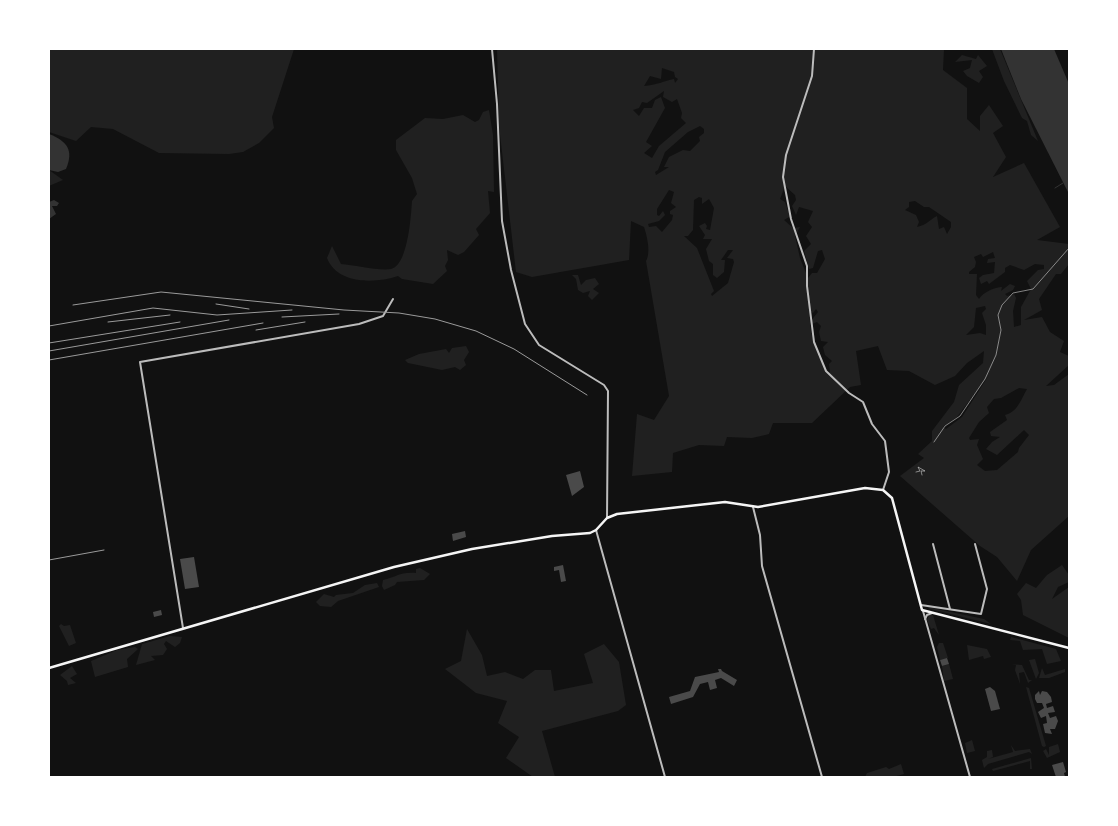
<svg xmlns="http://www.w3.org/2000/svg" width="1118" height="826" viewBox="0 0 1118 826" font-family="'Work Sans',sans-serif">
  <rect width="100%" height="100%" fill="#111"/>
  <g fill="#202020" fill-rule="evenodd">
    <path d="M49 49H294L272 117 274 128 259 143 243 152 229 154 159 153 113 129 91 127 76 141 49 132Z"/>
    <path d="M497 49H944L943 70 967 88V119L980 131V116L989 105 1003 126 993 133 1006 157 993 177 1024 163 1060 227 1037 240 1069 244V264L1061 274H1056L1039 299 1042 310 1024 320 1042 317 1050 332 1064 341 1060 352 1069 356V365L1046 386 1054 385 1069 374V516L1031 550 1017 581 997 557 980 546 900 476 924 458 918 454 932 441V431L954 402 959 385 983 363 984 351 967 363 955 376 935 385 909 371 887 370 878 346 856 351 861 385 850 387 812 423H773L769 434 752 438 727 437 724 446 699 445 673 453 672 472 632 476 637 414 654 420 669 396 646 261C651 252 647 236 644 227L631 221 629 260 532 277 516 272 499 126ZM662 68 674 72 675 77 678 79 675 83 674 79C664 81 657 85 644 86L650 76 661 79ZM664 91 663 97 672 102 677 99 682 113 681 118 686 123 659 146 652 158 644 153 652 146 646 142 665 108 661 97 655 100 652 108H644L639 116 633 110 639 108 642 102 647 103ZM700 126 704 129V133L699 137 700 141 690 151 683 150 669 157 664 167H669L656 175 655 172 658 170 665 152 688 132ZM785 186 795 195 796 200 792 206 796 215 799 207 813 211 808 222 812 227 806 236 811 244 804 251 809 269 813 268 818 251 822 250 825 259 817 273H812L808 278 800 258 795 236 800 227 793 228 784 220 789 217 791 219 785 202 780 199ZM669 190 674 192 671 203 676 207 670 211V214L673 215 672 220 662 232 656 226 649 227 648 224 659 221 665 215 663 211 659 216 657 215V209ZM699 197 702 198V204L709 199 714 208 710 230 706 229 707 226 705 223 699 226 705 235 703 239H712L706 249 709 261 713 264V275L717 278 724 272 725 260H721L728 250H733L727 258 733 259 734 262 728 283 712 296 711 294 714 291 697 248 684 236H688L693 230 694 200ZM915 201 924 207H929L951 222V227L947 234 944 227 939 229 937 216C929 220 927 225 917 227L919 222 916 215 905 210 909 207V202ZM993 252 995 258 988 259 987 263 995 262 994 273 983 275 979 278 981 284 987 281 989 284 1005 272V268L1010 265 1024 270 1035 264 1044 265V269L1038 270 1027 281 1031 289 1021 307V325L1014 327 1013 311 1016 298 1014 294 1007 296 1005 294 1013 290 1015 286 1010 284 1001 291 1002 287C995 287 983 292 979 299L976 295 977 274H969V272L975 267 976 262 974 257 981 254 983 257ZM985 306 986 309 982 313 986 325V335L980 333 966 335 974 327 976 308ZM816 309 818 312 810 322 812 324 817 322 821 326 819 332 821 341 828 342 823 347 825 355 832 361 829 364 830 372 827 373C817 354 808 333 810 311L813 313ZM989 375 962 417 946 429 943 427 957 417ZM1019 388 1027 389C1021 399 1018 412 1005 415L1007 420 990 432 991 436 1000 437 992 442 986 449 997 455 1024 430 1029 435 1019 448 1018 452 997 470 985 471 977 465 983 459 977 445 979 439 970 440 969 438 979 422 989 413 987 407 994 399 1001 398Z"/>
    <path d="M992 49H1000L1038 141 1031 135 1027 121 1022 118 1004 81Z"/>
    <path d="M962 55 976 59 978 55 987 66 979 71 983 77 979 83 967 76 963 71 970 68 972 60 955 62Z"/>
    <path d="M489 110 493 135 494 192 488 191 490 213 476 229 479 235 464 252 458 255 447 250 448 260 445 266 447 271 433 284 402 279 398 276C374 284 337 284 327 258L332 246 341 264C354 265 379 271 391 269 408 265 411 216 412 201L417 194 412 178 396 150V140L425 118 443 119 463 115 475 122 479 120 483 112Z"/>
    <path d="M49 170 63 180 49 186Z"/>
    <path d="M572 275H578L581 285 586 280 595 278 599 284 593 289 599 293 592 300 588 296 590 291 583 293 578 290 576 279Z"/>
    <path d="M466 346 469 352 464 360 466 365 460 370 455 367 442 370 408 363 405 360 419 354 446 349 449 353 452 348Z"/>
    <path d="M1062 565 1069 575V582L1058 587 1052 599 1069 587V638L1023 615 1021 600 1017 594 1026 583 1036 588 1047 575Z"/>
    <path d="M420 568 430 574 424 580 397 582 395 585 384 590 382 586 383 580C398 577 398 572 416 573V569Z"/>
    <path d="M377 583 379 587 338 601 331 607 320 606 316 602 324 594 334 597 336 595 353 593 365 585Z"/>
    <path d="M927 607 984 619 991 624 930 609Z"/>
    <path d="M929 615H933L939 635 934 628 931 629 927 620Z"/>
    <path d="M61 624 64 626 70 625 76 643 69 646 59 626Z"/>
    <path d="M467 629 482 655 487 676 505 672 523 679 535 670H551L554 691 593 683 584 654 604 644 619 662 626 705 618 711 542 731 555 777H533L506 758 519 737 498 723 507 701 476 693 445 669 461 661Z"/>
    <path d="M170 636 182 637 180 643 175 647 166 641 164 644 167 649 163 655 151 656 155 660 136 665 142 644Z"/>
    <path d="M1011 637 1056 649 1061 661 1047 664 1042 649 1023 650 1020 641 1010 640Z"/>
    <path d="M939 643H943L948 658 940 660 937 647Z"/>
    <path d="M967 645 987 649 991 657 984 659 983 656 969 660Z"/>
    <path d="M135 647 138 649 127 659 128 667 95 677 91 661 117 650Z"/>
    <path d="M1035 659 1039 673 1036 679 1029 660Z"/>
    <path d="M949 664 953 679 944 681 942 666Z"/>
    <path d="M1011 664 1022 665 1029 680H1032L1028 683 1024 672 1019 673 1020 684 1015 670 1016 665Z"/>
    <path d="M72 666 77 674 70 678 76 683 68 685 67 681 60 675Z"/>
    <path d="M1042 668 1045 675 1065 669V672L1049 678H1039Z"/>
    <path d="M1026 687 1029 688 1046 746 1044 747 1042 746Z"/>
    <path d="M972 740 975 751 967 753 965 743Z"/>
    <path d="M1058 744 1060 752 1047 758 1043 751 1046 749 1049 755V747Z"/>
    <path d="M1011 745 1015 751 1030 749 1032 754 1029 752 988 764 984 768 982 760 987 757V751L992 750 993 757 988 759 1013 752Z"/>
    <path d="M1031 758 1032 769H1030V761L993 771 992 769Z"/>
    <path d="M901 764 904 774 893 777H865L867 773 886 767 889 769Z"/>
  </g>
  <g fill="#333">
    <path d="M1001 49H1054L1069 84V194L1021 99Z"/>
    <path d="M49 134C67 141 74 150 66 169L58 172 49 170Z"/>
    <path d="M54 200 59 203 57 206H52L56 214 49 219V202Z"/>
  </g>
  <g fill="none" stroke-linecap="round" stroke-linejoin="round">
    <path stroke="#333" stroke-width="1" d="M1055 188 1063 183"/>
  </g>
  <g fill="#4a4a4a">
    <path d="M580 471 584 487 572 496 566 475Z"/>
    <path d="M465 531 466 537 453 541 452 534Z"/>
    <path d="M194 557 199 587 185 589 180 559Z"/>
    <path d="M563 565 566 581 561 582 559 570 554 571V567Z"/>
    <path d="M161 610 162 615 154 617 153 612Z"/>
    <path d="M947 658 949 664 942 666 940 660Z"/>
    <path d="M718 669H721L722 671 737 680 734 686 721 678 715 680 717 688 710 690 708 682 700 684 693 697 671 704 669 697 690 691 695 677 719 672Z"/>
    <path d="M990 687 995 691 1000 709 991 711 985 689Z"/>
    <path d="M1039 691 1040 695 1042 691 1047 692 1051 697 1052 702 1046 704 1047 708 1053 706 1055 712 1048 713 1050 718 1056 716 1058 721 1055 729H1050L1052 734 1045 733 1043 724 1047 723 1046 716 1041 718 1038 712 1044 708 1042 703H1037L1035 699V695Z"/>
    <path d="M1063 762 1066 772 1064 773 1065 777H1056L1052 765Z"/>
  </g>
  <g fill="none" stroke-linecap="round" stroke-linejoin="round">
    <g stroke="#f5f5f5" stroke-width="0.5">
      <path d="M934 442 945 426 960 416 985 379 996 355 1001 330 998 315 1002 305 1013 293 1033 289 1069 248"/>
      <path d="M916 472 920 471 918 467 925 471H921L922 475"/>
    </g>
    <g stroke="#bcbcbc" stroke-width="2">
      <path d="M814 49 812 76 786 155 783 177 791 219 807 266V286L814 342 826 371 849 393 863 402 872 424 885 441 889 472 883 490"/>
      <path d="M753 507 760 535 762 566 822 777"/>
      <path d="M596 530 665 777"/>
      <path d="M933 544 950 609"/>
      <path d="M921 605 981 614 987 589 975 544"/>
      <path d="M183 628 140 362 359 324 383 316 393 299"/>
    </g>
    <g stroke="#bcbcbc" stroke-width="2">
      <path d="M492 49 497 104 502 221 511 270 525 324 539 345 604 385 608 391 607 518"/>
      <path d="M923 611 970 777"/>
      <path d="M925 619 927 615 932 613"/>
    </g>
    <path stroke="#f5f5f5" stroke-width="2.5" d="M49 668 394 567 472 549 552 536 590 533 596 530 607 518 617 514 725 502 758 507 865 488 883 490 892 498 922 610 1069 648"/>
    <g stroke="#9a9a9a" stroke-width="1">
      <path d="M216 304 249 309"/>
      <path d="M73 305 161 292 344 310 399 313 435 319 476 331 514 349 587 395"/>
      <path d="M282 317 339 314"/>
      <path d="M108 322 170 315"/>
      <path d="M49 326 153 308 217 315 292 310"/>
      <path d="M256 330 305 322"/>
      <path d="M49 343 180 322"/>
      <path d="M49 351 229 320"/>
      <path d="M49 360 263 323"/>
      <path d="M49 560 104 550"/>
    </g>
  </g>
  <rect width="1118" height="826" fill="none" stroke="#ffffff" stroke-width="100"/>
</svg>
